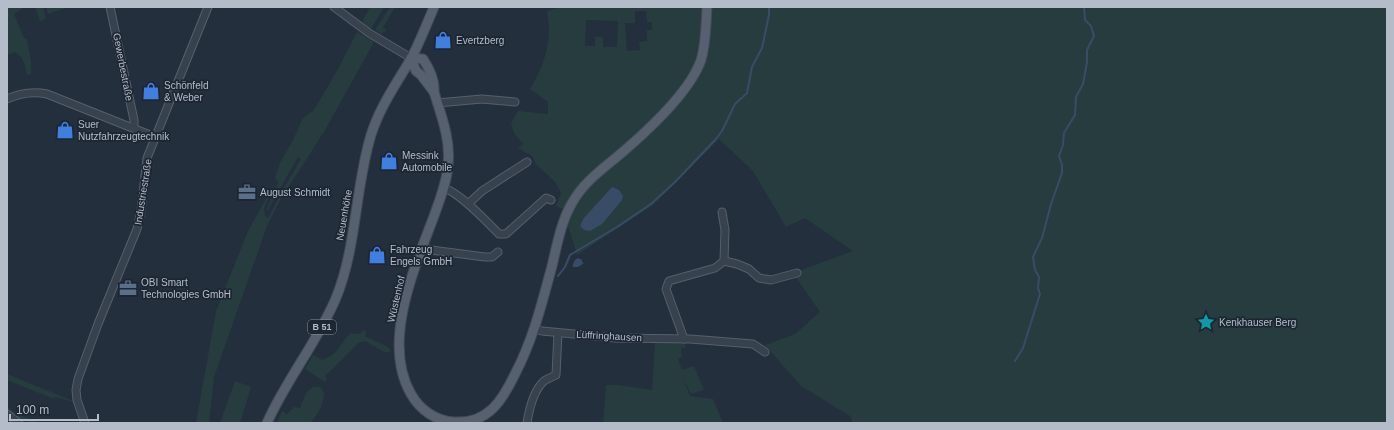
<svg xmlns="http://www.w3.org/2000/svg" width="1394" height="430" viewBox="0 0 1394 430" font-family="Arial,sans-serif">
  <rect width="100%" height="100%" fill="#242f3e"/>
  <g fill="#263c3f" fill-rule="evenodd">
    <path d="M7 7H25L14 14 24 38 27 39 31 61V74L27 75C25 65 24 57 15 52L7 55Z"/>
    <path d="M35 7H43L46 19 40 21Z"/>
    <path d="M46 7H68L48 14Z"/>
    <path d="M370 7H384L371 29 362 22Z"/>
    <path d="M390 7H395L383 28 387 30 381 34 375 30Z"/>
    <path d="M562 7H1387V423H853L850 416 801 386 765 345 795 334 820 312 793 273 853 251 805 218 786 227 753 171 719 139 653 205 577 255 563 209 556 206 561 193 555 182 536 164 532 156 518 148 523 144 514 133 511 123 518 111 548 114V102L530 89C540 73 548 53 549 33 549 26 548 18 547 11ZM635 11H646L647 22H652V30H647V41L639 42 640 50 627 51 625 23H635ZM586 20 618 21 617 47H603V37H595V46H585Z"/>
    <path d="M357 32 374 42 325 130 306 160 283 195 281 193 301 159 298 157 268 210 267 209 278 183 277 180 275 178 280 163 293 140 303 118 314 110 338 69Z"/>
    <path d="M275 183 264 208 265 216 268 218 279 197 281 198 267 226 214 377 209 423H196L216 311 248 231Z"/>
    <path d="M364 330 366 331 365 336 386 346 391 350 390 352H384L365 341 358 343 352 350 325 376 327 379 325 382 305 369 313 355 323 360C326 357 328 358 331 356 339 351 343 339 351 333L359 334Z"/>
    <path d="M655 342H684L686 347 681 349V354L683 357 678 359 682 370 694 366 704 390 691 394 683 378 690 396 713 399 723 423H603L606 385H619L652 390Z"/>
    <path d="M7 374 73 401V402L55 397 54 399 7 380Z"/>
    <path d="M235 381 251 387 240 423H220Z"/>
    <path d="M314 387H320L324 392C324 404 318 415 310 423H277L282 411 287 414 294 407 300 408C304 400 304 391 314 387Z"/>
    <path d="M7 407 15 413 40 423C25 423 19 418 7 409Z"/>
  </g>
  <g fill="#394c67">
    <path d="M612 187 619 190 623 196 622 200 602 224 590 231 584 230 580 226 584 218Z"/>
    <path d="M578 258 582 260V262L584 263 578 267H573V264L575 260Z"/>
  </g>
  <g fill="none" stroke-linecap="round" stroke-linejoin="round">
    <g stroke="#394c67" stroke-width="2">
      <path d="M558 276 565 267 570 255 617 227 651 204 675 182 715 140 722 131 735 104 747 93 752 67 762 48 769 15V7"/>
      <path d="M1015 361 1023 348 1040 294 1038 288 1039 277 1035 270 1033 257 1042 238 1051 204 1062 173V165L1059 156 1063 145 1064 133 1075 115 1076 97 1083 84 1087 62V50L1094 36 1091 26 1085 20 1084 7"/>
    </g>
    <g stroke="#565f6c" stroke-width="9">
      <g id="minor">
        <path d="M110 7 134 120V128"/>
        <path d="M334 7 369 33 411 58"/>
        <path d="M7 99C20 93 33 91 47 94L155 137"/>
        <path d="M437 103 482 99 515 102"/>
        <path d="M444 188C460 193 486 221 499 234H506L546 198 551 200"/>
        <path d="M468 204 482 191 527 162"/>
        <path d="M722 212 725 230 724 261"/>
        <path d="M423 247 431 250 485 257H492L498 252"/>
        <path d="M534 329 542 331 616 338 690 339 753 344 765 352"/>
        <path d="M684 339 666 289 669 281 715 268 724 261 737 264 749 269 759 278 771 280 797 273"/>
        <path d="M7 414 19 423"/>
        <path d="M85 423 77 400 76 390 78 379 98 324 137 229 141 211 147 158 208 7"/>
        <path d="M527 423C529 410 533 391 544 381 547 379 552 377 556 375L558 333"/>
      </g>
    </g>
    <g stroke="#414a57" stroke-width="11">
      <g id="major">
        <path d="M411 58 423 59C429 68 435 80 434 92 441 115 451 140 448 165 447 182 440 199 434 216 415 267 381 342 411 394 420 410 436 421 454 422 488 424 502 401 515 374 533 340 542 303 552 266 557 245 561 222 572 203 583 183 601 170 618 156 644 134 690 92 701 60 706 43 706 24 707 7"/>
        <path d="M411 58 416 71 421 75 434 92"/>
        <path d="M267 423C286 380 318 341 336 298 357 247 355 187 371 135 380 106 397 83 412 57 420 41 427 24 434 7"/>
      </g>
    </g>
    <use href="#minor" stroke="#38414e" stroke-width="7"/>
    <use href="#major" stroke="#56606e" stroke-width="9"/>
  </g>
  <defs>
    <g id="shop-bare" transform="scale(1.38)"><path d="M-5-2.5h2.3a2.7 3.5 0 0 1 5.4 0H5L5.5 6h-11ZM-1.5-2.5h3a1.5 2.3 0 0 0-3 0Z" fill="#3f7fe0" stroke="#1d2633" stroke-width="2.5" paint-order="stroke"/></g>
    <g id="office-bare" transform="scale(1.38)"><path d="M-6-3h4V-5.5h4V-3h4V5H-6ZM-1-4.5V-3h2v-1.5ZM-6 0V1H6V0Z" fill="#5c6f8a" stroke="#1d2633" stroke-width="2.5" paint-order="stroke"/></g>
    <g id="sight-bare" transform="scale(1.38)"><path d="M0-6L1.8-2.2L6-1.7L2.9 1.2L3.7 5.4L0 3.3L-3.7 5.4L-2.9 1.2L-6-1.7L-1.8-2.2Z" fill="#0f9aa8" stroke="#1d2633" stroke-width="2.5" paint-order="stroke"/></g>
  </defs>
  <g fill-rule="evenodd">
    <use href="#shop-bare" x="443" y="40"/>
    <use href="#shop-bare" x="151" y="91"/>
    <use href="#shop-bare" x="65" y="130"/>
    <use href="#shop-bare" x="389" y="161"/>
    <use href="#office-bare" x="247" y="192"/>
    <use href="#shop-bare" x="377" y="255"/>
    <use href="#office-bare" x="128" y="288"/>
    <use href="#sight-bare" x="1206" y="322"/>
  </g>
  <g text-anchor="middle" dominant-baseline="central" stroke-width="3.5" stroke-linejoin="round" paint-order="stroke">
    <rect fill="#1d2633" stroke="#878f9c" stroke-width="1" x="308" y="320" width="28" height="14" rx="3"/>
    <g font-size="9" font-weight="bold" fill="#b4bcc9">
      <text x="322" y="327">B 51</text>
    </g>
    <g font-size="10" fill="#b4bcc9" stroke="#1d2633" text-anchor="start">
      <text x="456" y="40">Evertzberg</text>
      <text x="164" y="85">Schönfeld<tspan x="164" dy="12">&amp; Weber</tspan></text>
      <text x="78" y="124">Suer<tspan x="78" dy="12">Nutzfahrzeugtechnik</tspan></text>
      <text x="402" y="155">Messink<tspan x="402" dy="12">Automobile</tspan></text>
      <text x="260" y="192">August Schmidt</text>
      <text x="390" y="249">Fahrzeug<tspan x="390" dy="12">Engels GmbH</tspan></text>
      <text x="141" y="282">OBI Smart<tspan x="141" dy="12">Technologies GmbH</tspan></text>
      <text x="1219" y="322">Kenkhauser Berg</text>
    </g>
    <g font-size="10" fill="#b4bcc9" stroke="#1d2633">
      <text transform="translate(123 67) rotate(79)">Gewerbestraße</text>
      <text transform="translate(143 192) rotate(-81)">Industriestraße</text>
      <text transform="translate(344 215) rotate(-80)">Neuenhöhe</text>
      <text transform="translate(396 299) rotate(-77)">Wüstenhof</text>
      <text transform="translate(609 336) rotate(3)">Lüffringhausen</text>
    </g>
  </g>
  <rect width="1394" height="430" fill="none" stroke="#b4bcc9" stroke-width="16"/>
  <path d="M10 414v6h88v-6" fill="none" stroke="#b4bcc9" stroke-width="2"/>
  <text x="16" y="414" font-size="12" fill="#b4bcc9" stroke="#1d2633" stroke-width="3" paint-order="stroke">100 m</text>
</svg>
